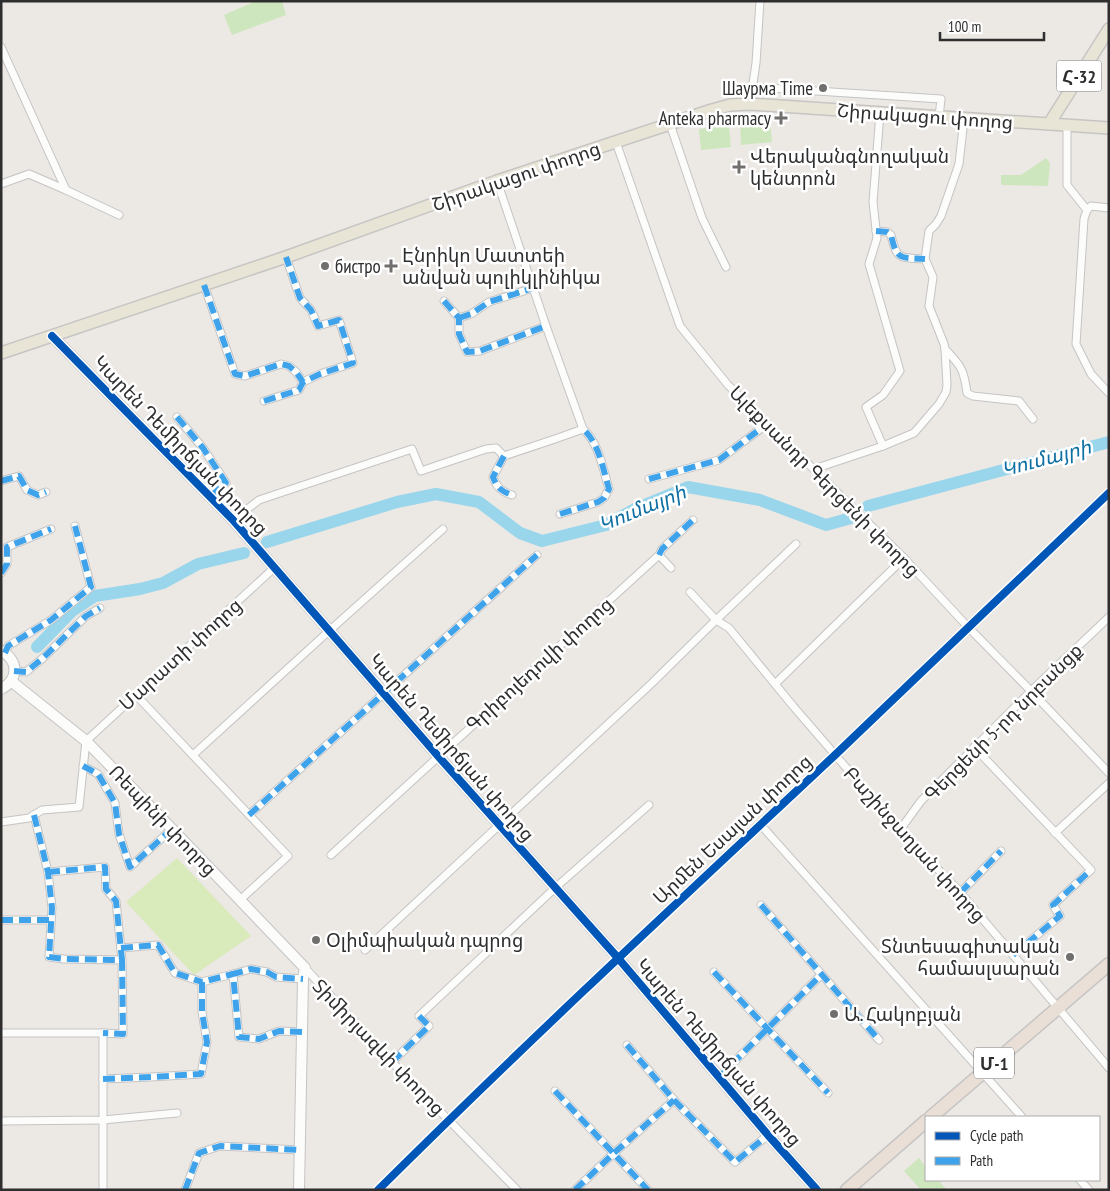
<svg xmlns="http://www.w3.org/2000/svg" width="1110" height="1191" viewBox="0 0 1110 1191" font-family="'PT Sans Narrow','Noto Sans Armenian',sans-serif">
  <rect width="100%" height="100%" fill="#ece8e4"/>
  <g fill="#cee6be">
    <path d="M256 1H282L286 15 232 35 224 15Z"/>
    <path d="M770 121 772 142 741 145 740 123Z"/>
    <path d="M729 126 731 147 701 150 699 129Z"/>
    <path d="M1046 158 1050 163 1048 186 1002 185 1001 183V175H1021Z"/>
    <path d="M919 1158 926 1167V1180H938L947 1190H921L904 1171Z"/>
  </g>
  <path fill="#d9eabb" d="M177 858 251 936 194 975 126 902Z"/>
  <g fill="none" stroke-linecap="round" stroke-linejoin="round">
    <g stroke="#99d6ec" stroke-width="12">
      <path d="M868 506 1109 442"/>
      <path d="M267 542 397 502 436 494 479 502 520 533 542 541 606 525 635 509 688 487 760 500 826 525 851 518"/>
      <path d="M37 647 72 611 95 596 140 589 163 583 198 564 244 553"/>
    </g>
    <g stroke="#c5c4c5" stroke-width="9">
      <g id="street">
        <path d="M1 47 66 190 119 215"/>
        <path d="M753 87 941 99 939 117"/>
        <path d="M750 104 756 63 760 1"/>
        <path d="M880 113 873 202 877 238 869 264 900 371 883 395 866 407 883 446"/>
        <path d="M670 124 702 218 726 267"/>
        <path d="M1067 125V185L1087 210"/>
        <path d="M616 142 680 326 728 385 904 558 968 627 1031 691 1109 773"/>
        <path d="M1 184 29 174 66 190"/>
        <path d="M1109 208 1091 206 1087 210 1084 219 1076 344 1091 374 1109 393"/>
        <path d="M876 231 887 232 891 235C897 262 901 257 925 259"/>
        <path d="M204 285 235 374 245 376 281 364 289 366 296 372 303 382 320 374 353 363 339 320 318 326 311 310 300 298 286 257"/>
        <path d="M444 301 459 318V334L467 352 480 351 546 326"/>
        <path d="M459 318 471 314 489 302 533 288"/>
        <path d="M945 349C961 366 964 369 967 393L973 396 1019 401 1033 419"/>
        <path d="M264 401 299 390 303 382"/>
        <path d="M177 417 203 448 226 483 211 496"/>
        <path d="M504 456 493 477C497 488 501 491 512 495"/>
        <path d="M814 469 883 446 914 433 939 404 946 392 947 385 945 349 944 344 929 306 933 277 925 259 929 231 936 224 941 216 959 164 964 119"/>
        <path d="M649 479 719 460 767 424"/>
        <path d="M1 481 19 476 27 490 38 495 46 492"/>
        <path d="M560 514 598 502 604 498 609 489C603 469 599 443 583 429"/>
        <path d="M233 520 259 500 412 449 421 471 486 449 496 448 504 456 555 439 583 429 546 326 497 181"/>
        <path d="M659 555 671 568"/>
        <path d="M1 573 7 564V547L51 529"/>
        <path d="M690 592 716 620 729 628 793 706 900 830 958 890 1109 1068"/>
        <path d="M5 653 8 646 51 620 91 587 75 526"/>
        <path d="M14 671 26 672 43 658 86 616 100 608"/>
        <path d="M775 684 904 558"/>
        <path d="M136 695 288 856 240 900"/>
        <path d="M974 747 1091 870 1053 905 1060 916 1013 955"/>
        <path d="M193 755 329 631 443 529"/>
        <path d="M83 766 98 774 115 803 119 834 130 867 172 829"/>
        <path d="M249 815 537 555"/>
        <path d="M1 822 29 818 42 810 79 807 86 741 274 568"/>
        <path d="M760 824 1022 1117"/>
        <path d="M900 830 921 801 1031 691 1109 617"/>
        <path d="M1055 833 1109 783"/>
        <path d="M331 855 659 555 662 549 693 520"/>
        <path d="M48 872 105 867 106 889 116 901 122 960"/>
        <path d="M960 893 1001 851"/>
        <path d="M761 905 879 1040"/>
        <path d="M1 920H51"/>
        <path d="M121 948 158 945 175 973 202 982"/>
        <path d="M365 950 651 684 716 620 796 544"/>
        <path d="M305 968 392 1062 517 1190"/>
        <path d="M714 972 828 1093"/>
        <path d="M302 1032 279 1031 259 1039 239 1037 233 974 251 969 267 972 276 977 303 979"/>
        <path d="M1 1033H103L123 1034 122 960 64 959 49 957 52 908 48 872 34 815"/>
        <path d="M627 1045 674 1100 735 1162 768 1135"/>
        <path d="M392 1062 429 1026 419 1016 555 888 649 805"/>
        <path d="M719 1077 821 975"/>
        <path d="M103 1079 151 1077 201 1074 207 1042 202 1012V982L233 974"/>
        <path d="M555 1091 648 1190"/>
        <path d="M1 1121 103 1120 177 1113"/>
        <path d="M1080 1180 1089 1190"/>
        <path d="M103 1190V1033"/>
        <path d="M185 1190 199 1153 220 1146 300 1150"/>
        <path d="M378 1190C527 1042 681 899 834 756 926 669 1017 580 1109 493"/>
        <path d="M575 1190 614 1153 674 1100"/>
      </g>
    </g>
    <g stroke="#c5c4c5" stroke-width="12">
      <g id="secondary">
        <path d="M52 336 233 520 438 756 618 958 768 1135 817 1190"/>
        <path d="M1 651C19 660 19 680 1 689"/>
        <path d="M11 681 86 741 172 829 305 968 303 979 299 1190"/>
      </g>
    </g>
    <g stroke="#c6c5c4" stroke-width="14">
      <g id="primary">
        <path d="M1049 124 1109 29"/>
        <path d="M1 353 286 257 497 181 712 110 730 105 750 104 1109 128"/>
      </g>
    </g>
    <g stroke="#c6c5c4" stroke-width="15">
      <g id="highway">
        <path d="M931 1117 1109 964"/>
        <path d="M847 1190 926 1121"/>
      </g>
    </g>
    <use href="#street" stroke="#fcfcfb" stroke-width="7"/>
    <use href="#secondary" stroke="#fcfcfb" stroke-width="10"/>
    <use href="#primary" stroke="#e8e4d6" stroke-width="11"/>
    <use href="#highway" stroke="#eadfd6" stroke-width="12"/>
    <g stroke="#3ea3eb" stroke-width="6" stroke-dasharray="12 6" stroke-linecap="butt">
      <path d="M876 231 887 232 891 235C897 262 901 257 925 259"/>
      <path d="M204 285 235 374 245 376 281 364 289 366 296 372 303 382 320 374 353 363 339 320 318 326 311 310 300 298 286 257"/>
      <path d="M444 301 459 318V334L467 352 480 351 546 326"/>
      <path d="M459 318 471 314 489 302 533 288"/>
      <path d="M264 401 299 390 303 382"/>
      <path d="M177 417 203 448 226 483 211 496"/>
      <path d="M504 456 493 477C497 488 501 491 512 495"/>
      <path d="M649 479 719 460 767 424"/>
      <path d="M1 481 19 476 27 490 38 495 46 492"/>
      <path d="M560 514 598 502 604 498 609 489C603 469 599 443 583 429"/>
      <path d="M659 555 662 549 693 520"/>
      <path d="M1 573 7 564V547L51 529"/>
      <path d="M5 653 8 646 51 620 91 587 75 526"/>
      <path d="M14 671 26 672 43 658 86 616 100 608"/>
      <path d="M83 766 98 774 115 803 119 834 130 867 172 829"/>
      <path d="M34 815 48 872 52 908 49 957 64 959 122 960 123 1034 103 1033"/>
      <path d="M249 815 537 555"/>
      <path d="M48 872 105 867 106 889 116 901 122 960"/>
      <path d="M960 893 1001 851"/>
      <path d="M761 905 879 1040"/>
      <path d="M1 920H51"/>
      <path d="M121 948 158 945 175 973 202 982"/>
      <path d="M1013 955 1060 916 1053 905 1091 870"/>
      <path d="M714 972 828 1093"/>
      <path d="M302 1032 279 1031 259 1039 239 1037 233 974 251 969 267 972 276 977 303 979"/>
      <path d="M627 1045 674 1100 735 1162 768 1135"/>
      <path d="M392 1062 429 1026 419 1016"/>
      <path d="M719 1077 821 975"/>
      <path d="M103 1079 151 1077 201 1074 207 1042 202 1012V982L233 974"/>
      <path d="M555 1091 648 1190"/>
      <path d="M185 1190 199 1153 220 1146 300 1150"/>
      <path d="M575 1190 614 1153 674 1100"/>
    </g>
    <g stroke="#fff" stroke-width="11">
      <g id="cycleway">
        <path d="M52 336 233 520 438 756 618 958 768 1135 817 1190"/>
        <path d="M378 1190C527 1042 681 899 834 756 926 669 1017 580 1109 493"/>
      </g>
    </g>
    <use href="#cycleway" stroke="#0057b8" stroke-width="8"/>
  </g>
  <g fill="#706f6e" stroke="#fff" stroke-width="2">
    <circle cx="823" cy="88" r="5"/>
    <path d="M778.5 110.5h5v5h5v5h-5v5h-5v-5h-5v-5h5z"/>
    <path d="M736.5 159.5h5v5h5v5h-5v5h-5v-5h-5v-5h5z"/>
    <circle cx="325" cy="266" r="5"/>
    <path d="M388.5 258.5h5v5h5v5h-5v5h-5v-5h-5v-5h5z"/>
    <circle cx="316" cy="940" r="5"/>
    <circle cx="1070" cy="957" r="5"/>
    <circle cx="834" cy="1014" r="5"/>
  </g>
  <g text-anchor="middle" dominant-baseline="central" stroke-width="5" stroke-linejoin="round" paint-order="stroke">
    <g fill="#fff" stroke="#6d6d6d" stroke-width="1">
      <rect x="1056.5" y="60.5" width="45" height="31" rx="4"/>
      <rect x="974" y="1047.5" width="40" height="31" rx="4"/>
    </g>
    <g font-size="18" font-weight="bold" fill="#2e2e2e">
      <text x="1079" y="76">Հ-32</text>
      <text x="994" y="1063">Մ-1</text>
    </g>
    <g font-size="19" fill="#2e2e2e" stroke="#fff" text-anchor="start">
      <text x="813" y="88" text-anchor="end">Шаурма Time</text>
      <text x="771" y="118" text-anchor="end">Anteka pharmacy</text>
      <text x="750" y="156">Վերականգնողական<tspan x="750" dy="22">կենտրոն</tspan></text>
      <text x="402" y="255">Էնրիկո Մատտեի<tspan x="402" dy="22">անվան պոլիկլինիկա</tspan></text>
      <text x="335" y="266">бистро</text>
      <text x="326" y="940">Օլիմպիական դպրոց</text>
      <text x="1060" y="946" text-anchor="end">Տնտեսագիտական<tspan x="1060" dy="22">համասլսարան</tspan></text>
      <text x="844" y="1014">Ա. Հակոբյան</text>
    </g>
    <g font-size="19" fill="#2e2e2e" stroke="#fff">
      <text transform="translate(925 116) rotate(4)">Շիրակացու փողոց</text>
      <text transform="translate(516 176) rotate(-19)">Շիրակացու փողոց</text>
      <text transform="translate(181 445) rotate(46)">Կարեն Դեմիրճյան փողոց</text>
      <text transform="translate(825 481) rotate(45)">Ալեքսանդր Գերցենի փողոց</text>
      <text transform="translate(180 654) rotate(-42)">Մարատի փողոց</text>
      <text transform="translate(539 664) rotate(-42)">Գրիբոյեդովի փողոց</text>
      <text transform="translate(1003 722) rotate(-45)">Գերցենի 5-րդ նրբանցք</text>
      <text transform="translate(452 747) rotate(49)">Կարեն Դեմիրճյան փողոց</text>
      <text transform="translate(163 820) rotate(46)">Ռեպինի փողոց</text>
      <text transform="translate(732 829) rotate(-43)">Արմեն Եսայան փողոց</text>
      <text transform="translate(915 844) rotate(48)">Բաշինջաղյան փողոց</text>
      <text transform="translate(379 1047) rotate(46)">Տիմիրյազևի փողոց</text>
      <text transform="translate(719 1052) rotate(49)">Կարեն Դեմիրճյան փողոց</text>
    </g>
    <g font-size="20" font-style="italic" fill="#0d6fa3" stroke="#fff">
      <text transform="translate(1046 458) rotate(-15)">Կումայրի</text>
      <text transform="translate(642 508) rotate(-22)">Կումայրի</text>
    </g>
  </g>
  <rect width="1110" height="1191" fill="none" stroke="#2e2e2e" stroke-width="5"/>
  <rect x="925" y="1116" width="175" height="65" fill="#ffffff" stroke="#ababab"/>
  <rect x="935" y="1132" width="25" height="8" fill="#0057b8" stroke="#ababab"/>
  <text x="970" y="1141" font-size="15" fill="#2e2e2e">Cycle path</text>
  <rect x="935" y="1157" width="25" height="8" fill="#3ea3eb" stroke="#ababab"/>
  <text x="970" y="1166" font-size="15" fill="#2e2e2e">Path</text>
  <path d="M940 32v8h104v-8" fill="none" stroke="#2e2e2e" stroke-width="2.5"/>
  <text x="948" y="32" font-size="15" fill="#2e2e2e" stroke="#ffffff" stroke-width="4" paint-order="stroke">100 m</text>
</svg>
